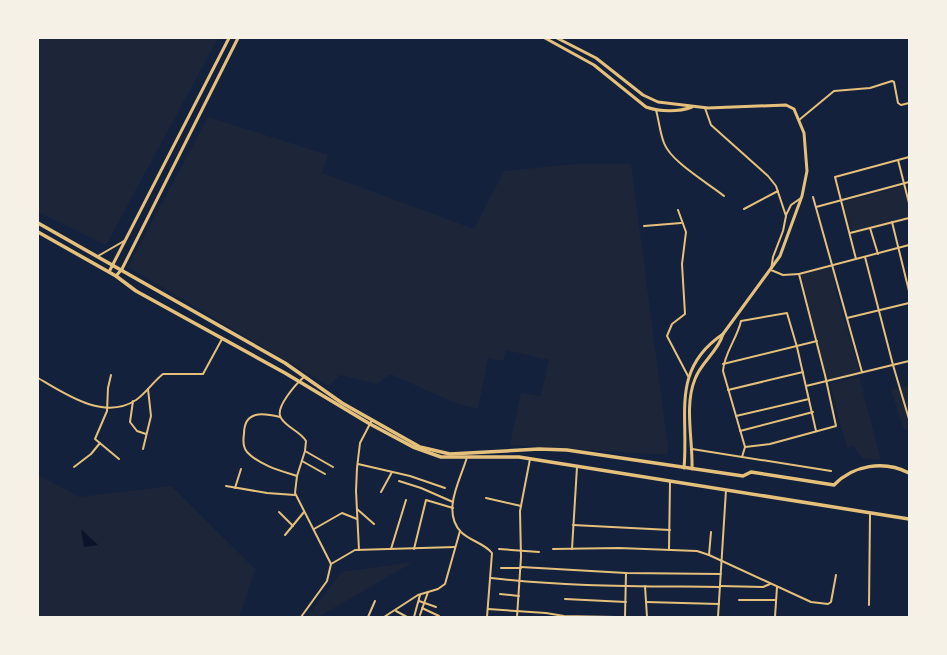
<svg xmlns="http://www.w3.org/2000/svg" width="947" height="655" viewBox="0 0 947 655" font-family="Overpass,sans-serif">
  <rect width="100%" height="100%" fill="#14213d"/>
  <g fill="#1d2539">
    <path d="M38 38H218L106 245 38 212Z"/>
    <path d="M208 117 328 155 322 173 474 229 504 171 577 164H631L668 448 667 455 510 445 521 393 541 396 549 360 506 350 503 361 488 358 478 409 455 403 390 374 377 384 340 375 329 386 128 267Z"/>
    <path d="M907 185 909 220 852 235 843 202Z"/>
    <path d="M831 266 836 291 860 372 827 380 801 275Z"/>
    <path d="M859 377 881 460 862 458 853 445 847 448 830 384Z"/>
    <path d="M909 385V428L904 430 891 390Z"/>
    <path d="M38 475 79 497 171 486 255 569 239 617H38Z"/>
    <path d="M413 562 318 617H307L342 572Z"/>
  </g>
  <path fill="#0b132b" d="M81 529 98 545 84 547Z"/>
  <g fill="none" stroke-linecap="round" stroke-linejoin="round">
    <g stroke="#e5c07b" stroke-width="2">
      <path d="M705 108 711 125 768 176 776 186 786 216 783 231 773 257 771 270 783 275 799 274"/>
      <path d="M656 110C659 121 660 133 664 143 671 162 708 183 724 196"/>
      <path d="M799 120 834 91 870 88 892 81 894 82 898 103 901 105 909 103"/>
      <path d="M898 160 909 203"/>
      <path d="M813 197 862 372"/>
      <path d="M816 207 909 182"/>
      <path d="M744 209 778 191"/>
      <path d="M678 210 686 232 682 264 685 314 672 324 667 336 688 376"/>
      <path d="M786 215 791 205 801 198"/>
      <path d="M892 222 909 291"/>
      <path d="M644 226 681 223"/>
      <path d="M870 228 878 254"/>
      <path d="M850 233 909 218"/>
      <path d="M98 256 124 241"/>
      <path d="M865 257 893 365 909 419"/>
      <path d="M856 259 835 177 909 157"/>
      <path d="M847 318 909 303"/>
      <path d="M723 364 817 341"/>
      <path d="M111 375 108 388 107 411 95 439 119 459"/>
      <path d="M38 378C65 394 104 421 136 400 146 393 153 382 163 374H203L222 339"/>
      <path d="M806 386 909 361"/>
      <path d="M728 390 803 372"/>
      <path d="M133 401 130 422 137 431 146 434"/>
      <path d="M736 416 809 399"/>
      <path d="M280 417C263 413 244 410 244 434 243 440 243 447 247 452 259 465 281 471 297 476"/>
      <path d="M740 431 813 412"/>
      <path d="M816 431 797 347 787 313 741 321C737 339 724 353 723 371L745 447 770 444 836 426 825 375 799 274 909 245"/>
      <path d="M143 449 151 416 148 389"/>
      <path d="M692 449 831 471"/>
      <path d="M305 451 333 467"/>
      <path d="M467 457C461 479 441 511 461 532 470 541 484 543 492 553L487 617"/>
      <path d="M742 457 745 447"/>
      <path d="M302 461 325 474"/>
      <path d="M358 464 410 476 445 488"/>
      <path d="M74 467 91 454 100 443"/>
      <path d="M399 481 421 488 453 502"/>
      <path d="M226 486 267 493 295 495"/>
      <path d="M235 488 241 469"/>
      <path d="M381 492 392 472"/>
      <path d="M486 498 521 506"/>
      <path d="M357 509 374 524"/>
      <path d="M279 512 293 526"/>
      <path d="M573 525 670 530"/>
      <path d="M314 529 342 513 357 519"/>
      <path d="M285 535 304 512"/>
      <path d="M391 549 406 500"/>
      <path d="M414 549 426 500 453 508"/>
      <path d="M499 549 539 552"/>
      <path d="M553 549 619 548 697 551 709 555 811 602 828 604 831 602 836 575"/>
      <path d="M572 549 577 467"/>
      <path d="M669 549 670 482"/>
      <path d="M359 550 356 491 357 468 360 443 372 420"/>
      <path d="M709 555 711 532"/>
      <path d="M331 564 355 550 455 547"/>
      <path d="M521 567 626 573 721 574"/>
      <path d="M501 568H521"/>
      <path d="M491 578C567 587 644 586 720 587"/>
      <path d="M645 586 647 617H749"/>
      <path d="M720 586 763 587 770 584"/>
      <path d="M500 594 519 596"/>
      <path d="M565 599 626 602"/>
      <path d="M739 600H776"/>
      <path d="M419 601 436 607"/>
      <path d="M646 602 719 604"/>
      <path d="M869 605 870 514"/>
      <path d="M422 608 439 616"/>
      <path d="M488 609 546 613 564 616 615 617"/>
      <path d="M396 611 407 617"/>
      <path d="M420 615 428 592"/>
      <path d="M301 617 327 581 331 564 295 493 297 476 305 451 306 441C300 431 287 428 281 418 274 408 297 383 304 377"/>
      <path d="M368 617 375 601"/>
      <path d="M384 617 418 595 438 589 445 584 460 531"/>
      <path d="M414 617 420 595"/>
      <path d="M517 617 521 557 520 511 530 459"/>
      <path d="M625 617 626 573"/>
      <path d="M718 617 726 490"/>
      <path d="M775 617 777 587"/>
    </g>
    <g stroke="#e5c07b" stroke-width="3">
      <path d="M545 38 594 65 646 107C660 112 679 112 692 107"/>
      <path d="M557 38 596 58 643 95 658 102 708 108 786 105 794 109 804 133 807 171 802 196 780 256 723 334C718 352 701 362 695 379 684 406 693 440 692 469"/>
      <path d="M684 468C689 415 670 370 723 334"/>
    </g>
    <g stroke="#e5c07b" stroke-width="3">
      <path d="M109 272 229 38"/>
      <path d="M116 276 122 269 238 38"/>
    </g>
    <g stroke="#e5c07b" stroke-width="3.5">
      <path d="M38 223 285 363 342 403 420 447 450 454 539 449 567 450 743 476 751 472 834 485C853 465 884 460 909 473"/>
      <path d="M38 232 116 276 136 291 285 373 370 424 413 447 441 457H519L909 519"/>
    </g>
  </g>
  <rect width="947" height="655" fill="none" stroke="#f6f1e7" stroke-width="78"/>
</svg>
